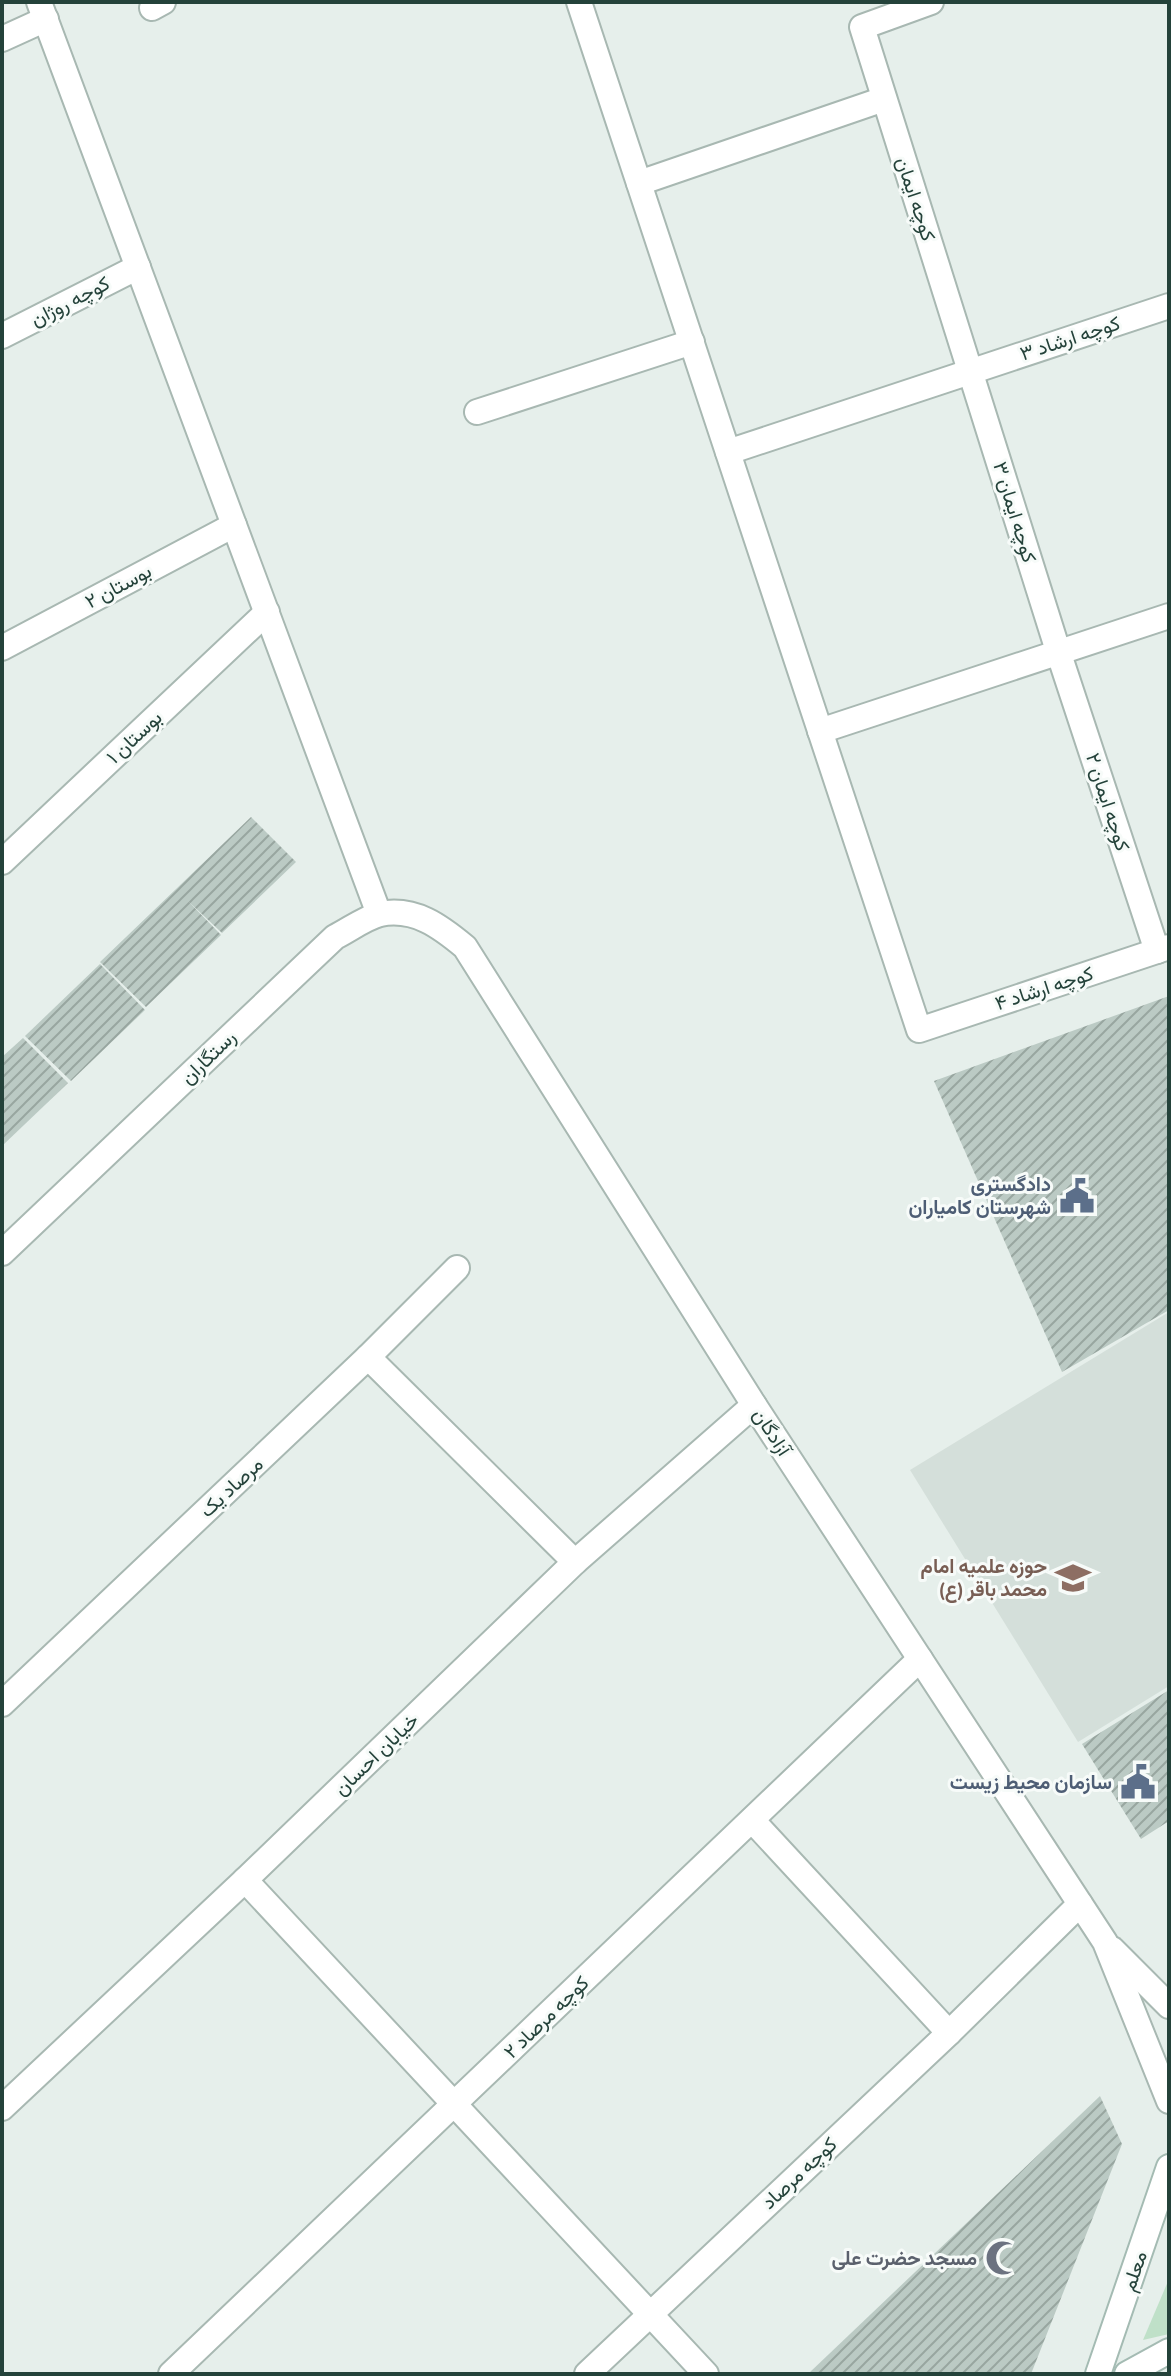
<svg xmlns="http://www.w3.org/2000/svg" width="1171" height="2376" viewBox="0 0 1171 2376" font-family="'PT Sans Narrow',Vazirmatn,sans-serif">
  <defs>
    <pattern id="building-hatch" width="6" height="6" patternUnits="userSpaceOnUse" patternTransform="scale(2)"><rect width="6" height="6" fill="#bbcac4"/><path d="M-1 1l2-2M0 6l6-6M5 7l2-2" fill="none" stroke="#98a6a0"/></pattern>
  </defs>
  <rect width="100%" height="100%" fill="#e6efeb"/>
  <path fill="#d4dfda" d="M1169 1312V1686L1078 1742 910 1470Z"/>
  <path fill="#bfe0c8" d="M1169 2279V2334L1143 2340Z"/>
  <g fill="url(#building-hatch)">
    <path d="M251 817 296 862 222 933 188 901 221 935 146 1007 100 962Z"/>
    <path d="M100 964 145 1010 71 1081 25 1036Z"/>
    <path d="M1169 996V1310L1062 1372 934 1081Z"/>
    <path d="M23 1038 68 1083 2 1146V1057Z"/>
    <path d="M1169 1690V1821L1141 1839 1082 1744Z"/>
    <path d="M1100 2096 1122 2144 1031 2374H808Z"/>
  </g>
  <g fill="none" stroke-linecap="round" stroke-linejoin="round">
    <g stroke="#a8b8b2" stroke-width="28">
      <g id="street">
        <path d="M39 2 379 914"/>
        <path d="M579 2 919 1030 1169 947"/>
        <path d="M931 2 862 27 1059 654 1157 951"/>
        <path d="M152 8 163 2"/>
        <path d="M2 39 46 19"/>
        <path d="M639 183 884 99"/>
        <path d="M2 336 138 267"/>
        <path d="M477 412 692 342"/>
        <path d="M728 452 1169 306"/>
        <path d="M2 648 234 525"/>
        <path d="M820 731 1169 616"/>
        <path d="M2 862 267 612"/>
        <path d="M2 1253 335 937C349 930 365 918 380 914 415 907 441 927 465 947L754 1405 1105 1942 1169 2101"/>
        <path d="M368 1357 575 1562"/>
        <path d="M2 1704 368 1357 457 1268"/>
        <path d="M245 1880 706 2374"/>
        <path d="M1112 1949 1169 2006"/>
        <path d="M949 2033 1080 1904"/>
        <path d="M2 2108 245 1880 575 1562 754 1405"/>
        <path d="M171 2374 920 1659"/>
        <path d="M587 2374 949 2033 752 1820"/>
      </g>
    </g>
    <g stroke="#a4bbb3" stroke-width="28">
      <g id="secondary">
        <path d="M1098 2374 1169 2167"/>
        <path d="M1127 2374 1169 2351"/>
      </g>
    </g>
    <use href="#street" stroke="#fff" stroke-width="24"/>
    <use href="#secondary" stroke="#fff" stroke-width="24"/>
  </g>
  <defs>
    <g id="civic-bare" transform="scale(2.76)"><path d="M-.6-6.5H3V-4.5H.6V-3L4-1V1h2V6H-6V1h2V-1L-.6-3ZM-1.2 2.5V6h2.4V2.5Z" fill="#5c6f8a" stroke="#f7fbf9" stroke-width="2.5" paint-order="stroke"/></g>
    <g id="university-bare" transform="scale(2.76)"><path d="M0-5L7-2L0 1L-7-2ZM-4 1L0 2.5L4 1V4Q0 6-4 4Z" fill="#8d6e63" stroke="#f7fbf9" stroke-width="2.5" paint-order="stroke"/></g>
    <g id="mosque-bare" transform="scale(2.76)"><path d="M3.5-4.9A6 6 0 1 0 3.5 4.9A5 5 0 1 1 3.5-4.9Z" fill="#6b7280" stroke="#f7fbf9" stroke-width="2.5" paint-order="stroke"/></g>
  </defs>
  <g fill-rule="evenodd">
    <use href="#civic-bare" x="1077" y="1196"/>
    <use href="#university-bare" x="1073" y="1578"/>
    <use href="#civic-bare" x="1138" y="1782"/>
    <use href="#mosque-bare" x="1003" y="2258"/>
  </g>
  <g text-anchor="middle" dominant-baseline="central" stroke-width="6" stroke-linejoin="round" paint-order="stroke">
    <g font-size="20" fill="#24423a" stroke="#f7fbf9">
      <text transform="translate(916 199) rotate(72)">کوچه ایمان</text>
      <text transform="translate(70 301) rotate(-27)">کوچه روژان</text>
      <text transform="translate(1070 338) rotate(-18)">کوچه ارشاد ۳</text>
      <text transform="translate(1015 512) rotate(73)">کوچه ایمان ۳</text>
      <text transform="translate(118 586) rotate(-28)">بوستان ۲</text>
      <text transform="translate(134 737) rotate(-43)">بوستان ۱</text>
      <text transform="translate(1108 802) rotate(72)">کوچه ایمان ۲</text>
      <text transform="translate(1044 988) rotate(-18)">کوچه ارشاد ۴</text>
      <text transform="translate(208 1057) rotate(-44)">رستگاران</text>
      <text transform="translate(772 1432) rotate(57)">آزادگان</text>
      <text transform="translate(231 1487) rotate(-43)">مرصاد یک</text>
      <text transform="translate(376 1754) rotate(-44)">خیابان احسان</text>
      <text transform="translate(546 2017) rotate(-44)">کوچه مرصاد ۲</text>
      <text transform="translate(799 2173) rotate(-43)">کوچه مرصاد</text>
      <text transform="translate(1134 2271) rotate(-71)">معلم</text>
    </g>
    <g font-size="20" font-weight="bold" fill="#4e5e75" stroke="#f7fbf9" text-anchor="end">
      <text x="1051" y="1184">دادگستری<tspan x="1051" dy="23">شهرستان کامیاران</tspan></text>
      <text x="1112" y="1782">سازمان محیط زیست</text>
    </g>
    <g font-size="20" font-weight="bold" fill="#785e54" stroke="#f7fbf9" text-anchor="end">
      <text x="1047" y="1566">حوزه علمیه امام<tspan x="1047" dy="23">محمد باقر (ع)</tspan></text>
    </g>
    <g font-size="20" font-weight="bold" fill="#5b616d" stroke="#f7fbf9" text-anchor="end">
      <text x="977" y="2258">مسجد حضرت علی</text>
    </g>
  </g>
  <rect width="1171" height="2376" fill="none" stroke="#24423a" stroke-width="8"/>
</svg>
